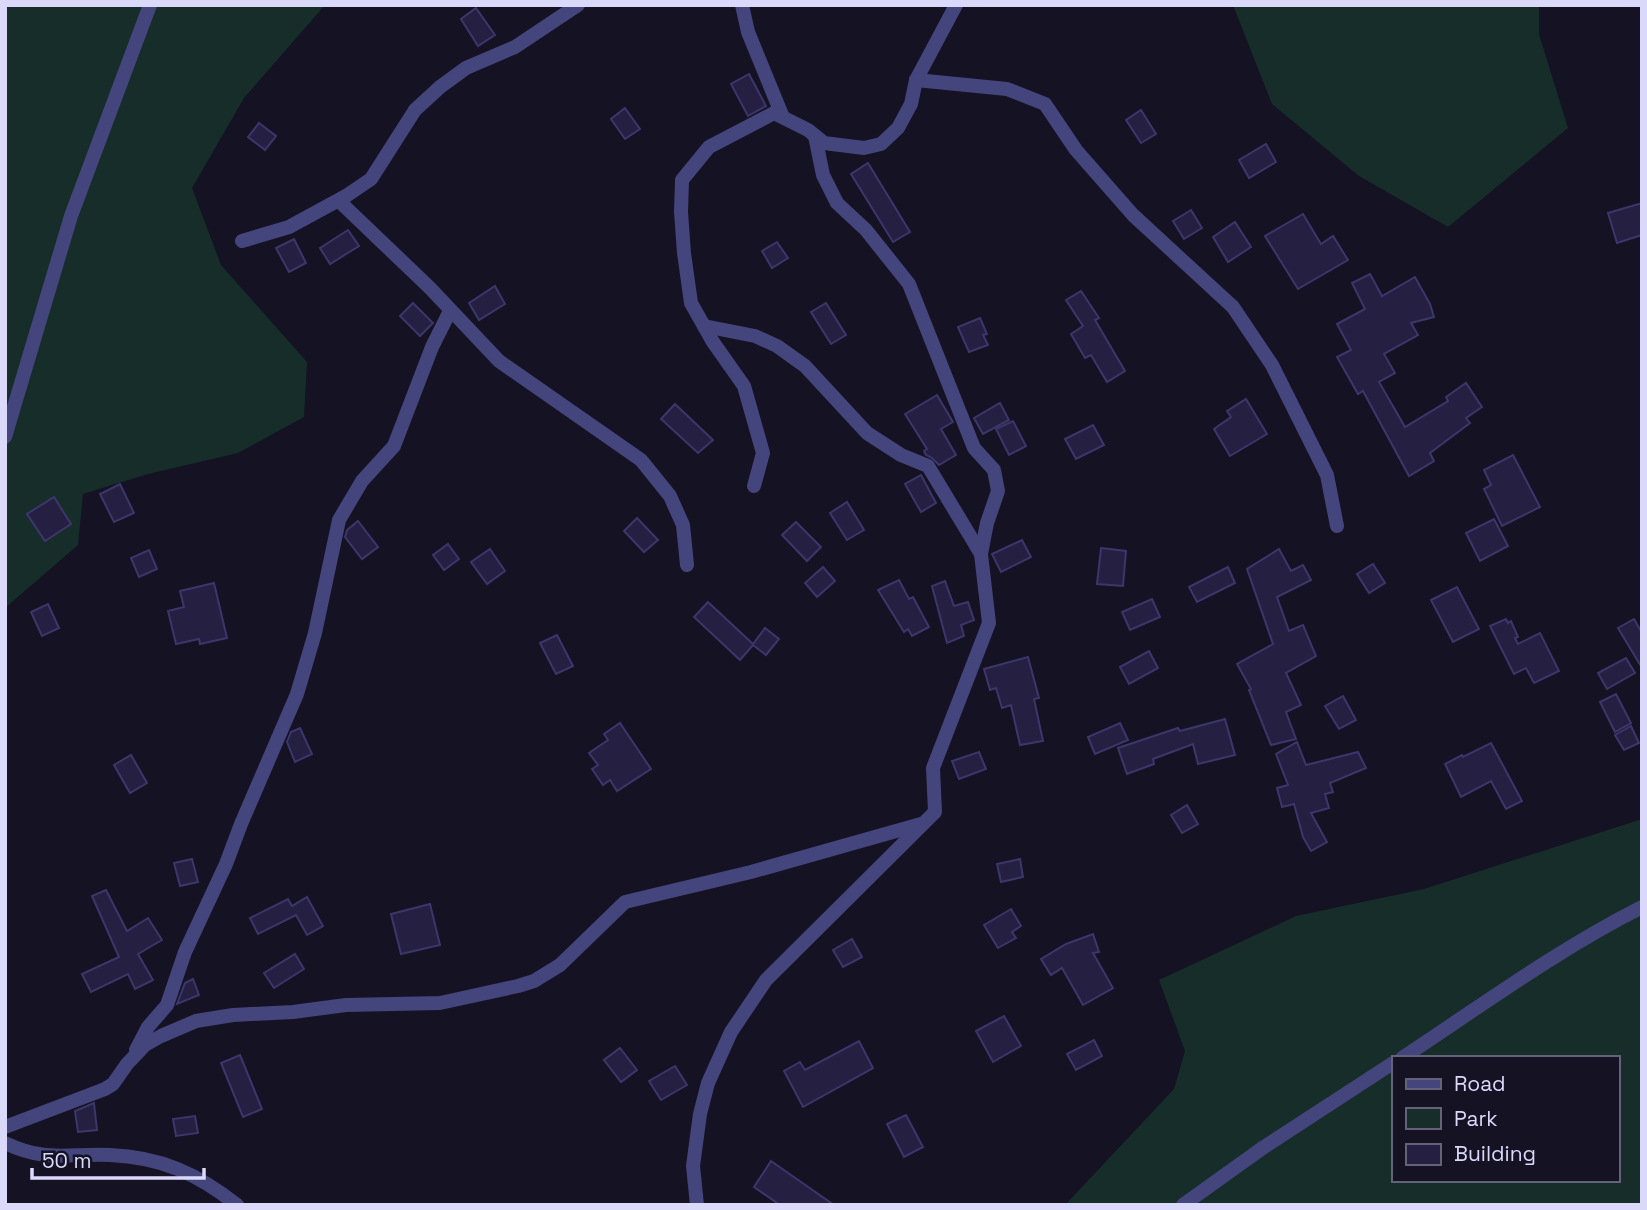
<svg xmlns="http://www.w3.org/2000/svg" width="1647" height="1210" viewBox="0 0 1647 1210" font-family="'Space Grotesk',sans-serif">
  <rect width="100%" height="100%" fill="#141223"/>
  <g fill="#162d2a" fill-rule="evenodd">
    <path d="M5 5H325L244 98 192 188 221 265 307 362 304 417 238 453 148 474 83 494 78 545 5 608Z"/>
    <path d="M1233 5H1539V34L1568 128 1448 227 1359 176 1272 104Z"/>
    <path d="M1642 819V1205H1065L1174 1089 1185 1051 1159 980 1296 916 1424 889ZM1393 1058H1617V1180H1393Z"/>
  </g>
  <g fill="#252042" stroke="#3c366b" stroke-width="2">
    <path d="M476 8 495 35 478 46 461 19Z"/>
    <path d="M749 74 766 106 748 116 731 84Z"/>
    <path d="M625 108 640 129 625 139 611 119Z"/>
    <path d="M1141 110 1156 134 1141 143 1126 120Z"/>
    <path d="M259 123 276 136 265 150 248 137Z"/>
    <path d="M1266 144 1276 162 1249 178 1239 160Z"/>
    <path d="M868 163 910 232 893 242 851 174Z"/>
    <path d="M1642 203V235L1617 243 1608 213Z"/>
    <path d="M1191 210 1202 228 1184 239 1173 221Z"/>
    <path d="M1303 214 1321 244 1333 236 1348 260 1298 289 1265 236Z"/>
    <path d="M1235 222 1251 247 1228 262 1213 237Z"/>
    <path d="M348 230 359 246 330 264 320 248Z"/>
    <path d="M294 239 306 263 289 272 276 248Z"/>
    <path d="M777 242 788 258 772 268 762 251Z"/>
    <path d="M1370 274 1382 296 1415 277 1430 304 1434 317 1411 323 1418 335 1384 354 1395 373 1379 382 1405 427 1448 401 1446 397 1466 383 1482 407 1466 418 1470 423 1430 453 1434 461 1409 476 1363 391 1358 394 1337 357 1351 350 1337 324 1365 309 1352 283Z"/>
    <path d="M495 286 505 304 479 320 469 303Z"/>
    <path d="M1081 291 1099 318 1095 320 1125 371 1107 382 1091 355 1085 358 1071 334 1083 326 1066 300Z"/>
    <path d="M413 303 433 323 420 336 400 316Z"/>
    <path d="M826 303 846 335 831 344 811 312Z"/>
    <path d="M980 318 987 334 983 335 988 345 969 352 958 327Z"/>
    <path d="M937 395 953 422 941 429 956 455 939 465 932 458 926 455 924 451 927 449 905 414Z"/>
    <path d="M1246 399 1267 434 1230 456 1214 429 1231 417 1227 411Z"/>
    <path d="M1000 403 1009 420 983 434 974 418Z"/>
    <path d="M675 404 713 440 698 453 661 419Z"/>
    <path d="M1013 421 1026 446 1009 455 996 429Z"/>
    <path d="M1093 425 1104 445 1076 459 1065 439Z"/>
    <path d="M1513 455 1540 507 1502 526 1484 489 1491 485 1484 470Z"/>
    <path d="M921 475 936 503 921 512 905 484Z"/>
    <path d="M120 484 134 513 114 522 100 494Z"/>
    <path d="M54 497 71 524 45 541 27 514Z"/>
    <path d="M847 502 864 530 847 540 830 513Z"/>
    <path d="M637 518 658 540 644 552 624 531Z"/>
    <path d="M1494 519 1508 546 1480 561 1466 533Z"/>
    <path d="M358 521 378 547 362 559 345 537 347 530Z"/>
    <path d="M796 522 821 547 807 561 782 535Z"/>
    <path d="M1022 540 1031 557 1001 572 992 554Z"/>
    <path d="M448 544 459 559 444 570 433 555Z"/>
    <path d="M1101 548 1126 551 1123 586 1097 584Z"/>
    <path d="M490 549 505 571 487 584 471 562Z"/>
    <path d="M1279 549 1291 571 1303 565 1311 580 1277 597 1289 631 1303 625 1316 656 1286 673 1301 705 1286 712 1296 739 1271 745 1249 690 1251 689 1237 664 1273 644 1247 569Z"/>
    <path d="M149 550 157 569 139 577 131 558Z"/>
    <path d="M1373 564 1385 583 1369 593 1357 574Z"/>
    <path d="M823 567 835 581 817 597 805 583Z"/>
    <path d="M1228 567 1235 583 1197 602 1189 587Z"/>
    <path d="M899 580 909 599 913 597 929 627 912 636 908 629 904 632 878 590Z"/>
    <path d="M945 581 954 606 968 602 974 620 961 625 964 636 947 643 932 586Z"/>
    <path d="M214 583 227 638 200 644 199 639 176 644 168 611 184 607 180 591Z"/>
    <path d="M1457 587 1479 629 1453 642 1431 600Z"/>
    <path d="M1152 599 1160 617 1130 630 1122 612Z"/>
    <path d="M708 602 753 644 765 628 779 639 766 655 753 645 740 660 694 617Z"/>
    <path d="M48 604 59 628 42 636 31 612Z"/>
    <path d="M1506 619 1508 623 1511 621 1518 637 1515 638 1518 644 1540 633 1559 671 1534 683 1526 668 1514 674 1490 626Z"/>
    <path d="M1634 619 1642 633V668L1618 628Z"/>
    <path d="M557 635 573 666 556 674 540 643Z"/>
    <path d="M1149 651 1158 668 1129 684 1120 667Z"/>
    <path d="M1028 657 1039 698 1034 699 1043 741 1020 745 1011 705 1002 708 996 688 990 690 984 669Z"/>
    <path d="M1626 658 1635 673 1607 689 1598 673Z"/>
    <path d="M1616 694 1631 723 1615 732 1600 702Z"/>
    <path d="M1343 696 1356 720 1339 729 1325 706Z"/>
    <path d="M1225 719 1235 755 1198 764 1193 744 1153 759 1154 764 1127 774 1118 748 1178 728 1180 731Z"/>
    <path d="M620 723 651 769 617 791 610 780 603 785 592 769 598 765 589 753 608 740 604 734Z"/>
    <path d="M1120 723 1128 740 1095 754 1088 737Z"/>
    <path d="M1631 726 1639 743 1624 750 1615 735Z"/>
    <path d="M300 728 312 754 295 762 287 742 291 732Z"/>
    <path d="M1297 742 1306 765 1358 752 1366 768 1330 783 1333 792 1325 794 1329 808 1311 813 1327 842 1311 851 1303 837 1294 804 1282 807 1277 788 1288 785 1276 754Z"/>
    <path d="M1491 743 1522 801 1506 809 1491 781 1461 797 1445 764 1462 755 1463 757Z"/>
    <path d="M979 752 986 769 959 779 952 761Z"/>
    <path d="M131 755 147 783 130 793 114 765Z"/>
    <path d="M1187 805 1198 824 1182 833 1171 815Z"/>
    <path d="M192 859 198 882 180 886 174 863Z"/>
    <path d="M1020 859 1023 877 1001 882 997 864Z"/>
    <path d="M106 890 127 931 148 918 162 940 138 954 153 980 135 989 128 974 91 992 82 974 119 957 92 896Z"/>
    <path d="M307 897 323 926 307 935 296 915 258 934 250 918 288 899 292 906Z"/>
    <path d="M430 904 440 945 401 954 391 914Z"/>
    <path d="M1011 909 1021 926 1012 932 1016 938 998 948 984 925Z"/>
    <path d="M1093 934 1099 952 1093 953 1113 988 1083 1005 1062 968 1051 975 1041 959 1066 944Z"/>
    <path d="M852 939 862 957 843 967 833 950Z"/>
    <path d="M295 954 304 969 274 988 264 973Z"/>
    <path d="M193 979 199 995 177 1004 185 983Z"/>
    <path d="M1004 1016 1021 1046 993 1062 976 1031Z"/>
    <path d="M1094 1040 1102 1056 1076 1070 1067 1054Z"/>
    <path d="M859 1041 873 1068 803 1107 784 1071 800 1062 805 1070Z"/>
    <path d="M620 1048 637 1070 621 1082 604 1060Z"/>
    <path d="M240 1055 262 1109 243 1117 221 1063Z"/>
    <path d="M675 1066 687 1085 661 1100 649 1081Z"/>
    <path d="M94 1103 97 1130 78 1132 75 1111Z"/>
    <path d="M906 1115 923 1147 904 1157 887 1124Z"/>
    <path d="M195 1116 198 1133 176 1136 173 1119Z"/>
    <path d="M771 1161 834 1205H780L754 1187Z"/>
  </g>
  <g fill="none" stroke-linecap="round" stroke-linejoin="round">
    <g stroke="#43457c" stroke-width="14">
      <path d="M742 5 748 32 782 115"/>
      <path d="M916 80 1007 89 1045 104 1076 150 1133 215 1233 307 1272 365 1327 475 1337 526"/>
      <path d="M815 136 823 175 837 203 866 230 909 284 974 448 994 470 998 491 987 523 981 554"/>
      <path d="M339 201 430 288 499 361 641 460 670 496 683 525 687 565"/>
      <path d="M242 241 289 227 346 196 371 179 415 110 440 87 466 68 515 47 578 5"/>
      <path d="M5 437 71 216 150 5"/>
      <path d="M754 486 763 453 744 386 713 342 691 303 684 253 681 212 682 180 709 147 774 113 808 130 824 143 864 148 881 144 898 128 911 104 916 80 956 5"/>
      <path d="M136 1050 148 1027 167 1005 185 952 226 864 241 824 297 694 315 633 339 520 362 481 394 446 432 347 450 311"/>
      <path d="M1402 1058C1481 1006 1557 950 1642 907"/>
      <path d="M5 1127 105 1089 113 1084 127 1064 145 1045 161 1036 196 1021 233 1015 293 1012 346 1005 440 1003 518 986 534 981 560 965 625 902 751 872 921 824"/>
      <path d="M5 1143C47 1163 68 1153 110 1155 161 1157 198 1174 237 1205"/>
      <path d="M697 1205 693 1166 700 1114 708 1083 731 1032 766 980 935 812 933 768 989 623 981 554 928 466 901 455 867 433 805 366 777 346 755 336 704 326"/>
      <path d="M1183 1205 1264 1147 1393 1063"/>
    </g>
  </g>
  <rect width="1647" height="1210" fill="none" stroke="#dbd9fa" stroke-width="14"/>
  <rect x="1392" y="1056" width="228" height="126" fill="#141223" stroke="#646279" stroke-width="2"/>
  <rect x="1406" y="1079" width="35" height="10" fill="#43457c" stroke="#646279" stroke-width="2"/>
  <text x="1454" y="1091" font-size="21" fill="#dbd9fa">Road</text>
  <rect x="1406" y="1108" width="35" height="21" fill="#162d2a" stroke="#646279" stroke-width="2"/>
  <text x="1454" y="1126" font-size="21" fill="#dbd9fa">Park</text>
  <rect x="1406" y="1144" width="35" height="21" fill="#252042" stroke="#646279" stroke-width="2"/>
  <text x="1454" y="1161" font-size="21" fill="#dbd9fa">Building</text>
  <path d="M32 1168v10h172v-10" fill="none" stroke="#dbd9fa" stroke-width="3.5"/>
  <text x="42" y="1168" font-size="21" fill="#dbd9fa" stroke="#141223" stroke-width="5" paint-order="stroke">50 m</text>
</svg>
